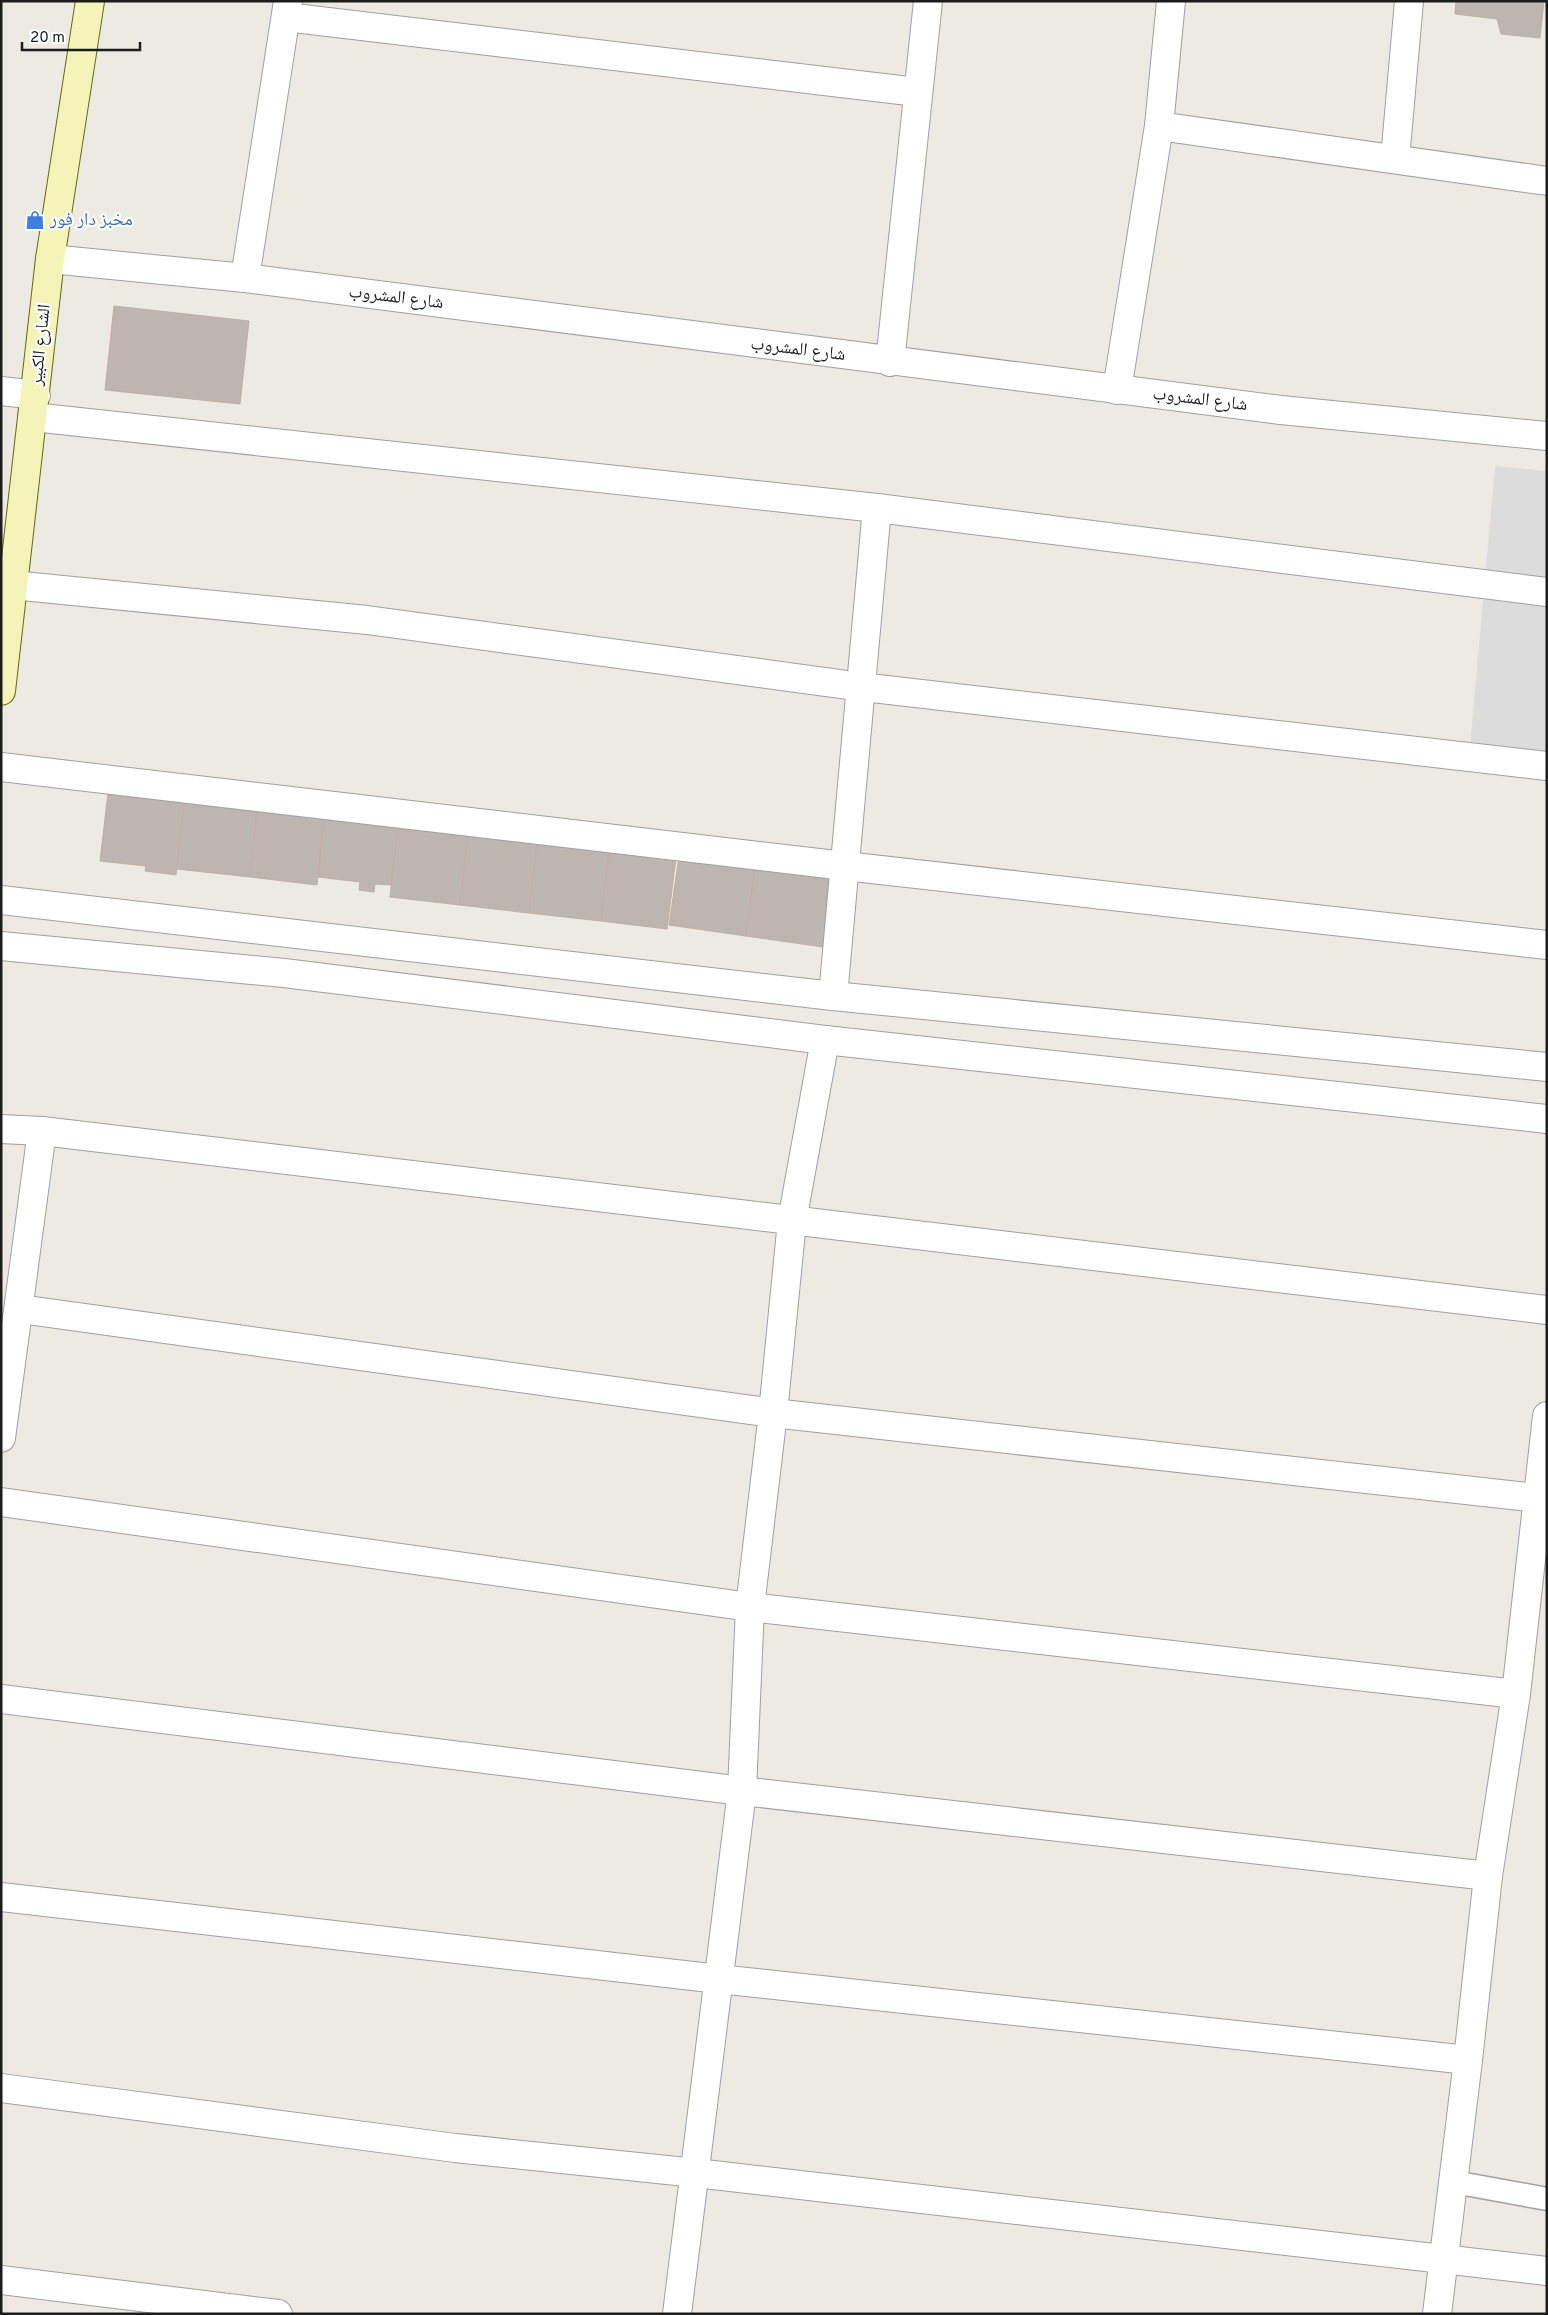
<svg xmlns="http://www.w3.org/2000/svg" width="1548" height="2315" viewBox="0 0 1548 2315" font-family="Overpass,'Noto Naskh Arabic',sans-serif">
  <rect width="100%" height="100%" fill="#ede9e3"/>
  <path fill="#dcdcdc" d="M1495 466 1547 471V755L1470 748Z"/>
  <g fill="#bdb5b0" stroke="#bdafa6">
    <path d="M1456 1H1544L1540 38 1501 34 1497 19 1455 14Z"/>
    <path d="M114 306 249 321 240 404 105 390Z"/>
    <path d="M109 785 185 794 176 875 145 871 146 866 100 861Z"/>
    <path d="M185 794 258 802 250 877 177 869Z"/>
    <path d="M258 802 325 810 317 885 250 877Z"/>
    <path d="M325 810 399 818 391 885 375 884 374 892 359 890 360 882 318 877Z"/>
    <path d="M399 818 469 826 460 905 390 897Z"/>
    <path d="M469 826 538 834 529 913 460 905Z"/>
    <path d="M538 834 610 843 601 921 529 913Z"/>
    <path d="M610 843 677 850 667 929 601 921Z"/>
    <path d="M680 850 756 861 746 936 669 925Z"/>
    <path d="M756 861 840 873 830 948 746 936Z"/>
  </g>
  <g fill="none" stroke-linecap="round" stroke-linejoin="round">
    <g stroke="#a0a0a0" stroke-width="25">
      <path id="lane" d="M1454 2182 1547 2199"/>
    </g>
    <g stroke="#a0a0a0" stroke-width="30">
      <g id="street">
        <path d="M286 17 917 92"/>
        <path d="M1159 126 1547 181"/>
        <path d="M1395 159 1409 1"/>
        <path d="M50 259 245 278 1281 410 1547 436"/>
        <path d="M245 278 288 1"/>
        <path d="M890 362 928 1"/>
        <path d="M1117 390 1159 126 1171 1"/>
        <path d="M1 391 36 395"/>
        <path d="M33 417 877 508 1547 592"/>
        <path d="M12 585 367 620 862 687 1547 766"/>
        <path d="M1 767 845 866 1547 945"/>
        <path d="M1 900 833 996 1547 1067"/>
        <path d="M1 946 284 973 825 1040 1547 1119"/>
        <path d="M833 996 877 508"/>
        <path d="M1 1129 42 1131 1547 1310"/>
        <path d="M20 1309 773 1413 1537 1498"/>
        <path d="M1 1438 42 1131"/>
        <path d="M1 1502 750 1607 1516 1694"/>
        <path d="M1 1699 742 1791 1488 1876"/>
        <path d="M1 1897 719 1979 1468 2060"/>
        <path d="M1 2088 455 2148 696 2173 1547 2271"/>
        <path d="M1 2280 278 2314"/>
        <path d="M677 2314 742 1791 750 1607 773 1413 792 1221 825 1040"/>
        <path d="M1437 2314 1468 2060 1488 1876 1516 1694 1547 1416"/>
      </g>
    </g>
    <g stroke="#656a0c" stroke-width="30">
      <path id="secondary" d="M1 691 50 259 90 1"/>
    </g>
    <use href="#lane" stroke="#fff" stroke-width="22"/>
    <use href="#street" stroke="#fff" stroke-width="28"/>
    <use href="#secondary" stroke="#f4f4b9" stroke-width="28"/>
  </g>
  <defs>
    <g id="shop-bare" transform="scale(1.5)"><path d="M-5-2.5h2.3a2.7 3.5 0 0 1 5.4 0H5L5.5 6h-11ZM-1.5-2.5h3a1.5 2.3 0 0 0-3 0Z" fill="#3f7fe0" stroke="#fff" stroke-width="2.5" paint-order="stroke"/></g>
  </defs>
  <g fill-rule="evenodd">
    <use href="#shop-bare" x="35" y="220"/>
  </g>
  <g text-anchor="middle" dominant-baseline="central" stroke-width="4.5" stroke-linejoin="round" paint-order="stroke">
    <g font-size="18" fill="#366cbe" stroke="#fff" text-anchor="start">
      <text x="50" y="220">مخبز دار فور</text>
    </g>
    <g font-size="18" fill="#1c1c1c" stroke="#fff">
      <text transform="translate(396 298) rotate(7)">شارع المشروب</text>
      <text transform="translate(41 345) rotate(-84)">الشارع الكبير</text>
      <text transform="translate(798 350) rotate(7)">شارع المشروب</text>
      <text transform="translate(1200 400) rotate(7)">شارع المشروب</text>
    </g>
  </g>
  <rect width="1548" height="2315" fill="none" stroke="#1c1c1c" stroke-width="5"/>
  <path d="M22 42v8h118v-8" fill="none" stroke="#1c1c1c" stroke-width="2.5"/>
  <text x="30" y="42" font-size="15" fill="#1c1c1c" stroke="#ffffff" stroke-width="4" paint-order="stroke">20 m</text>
</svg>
